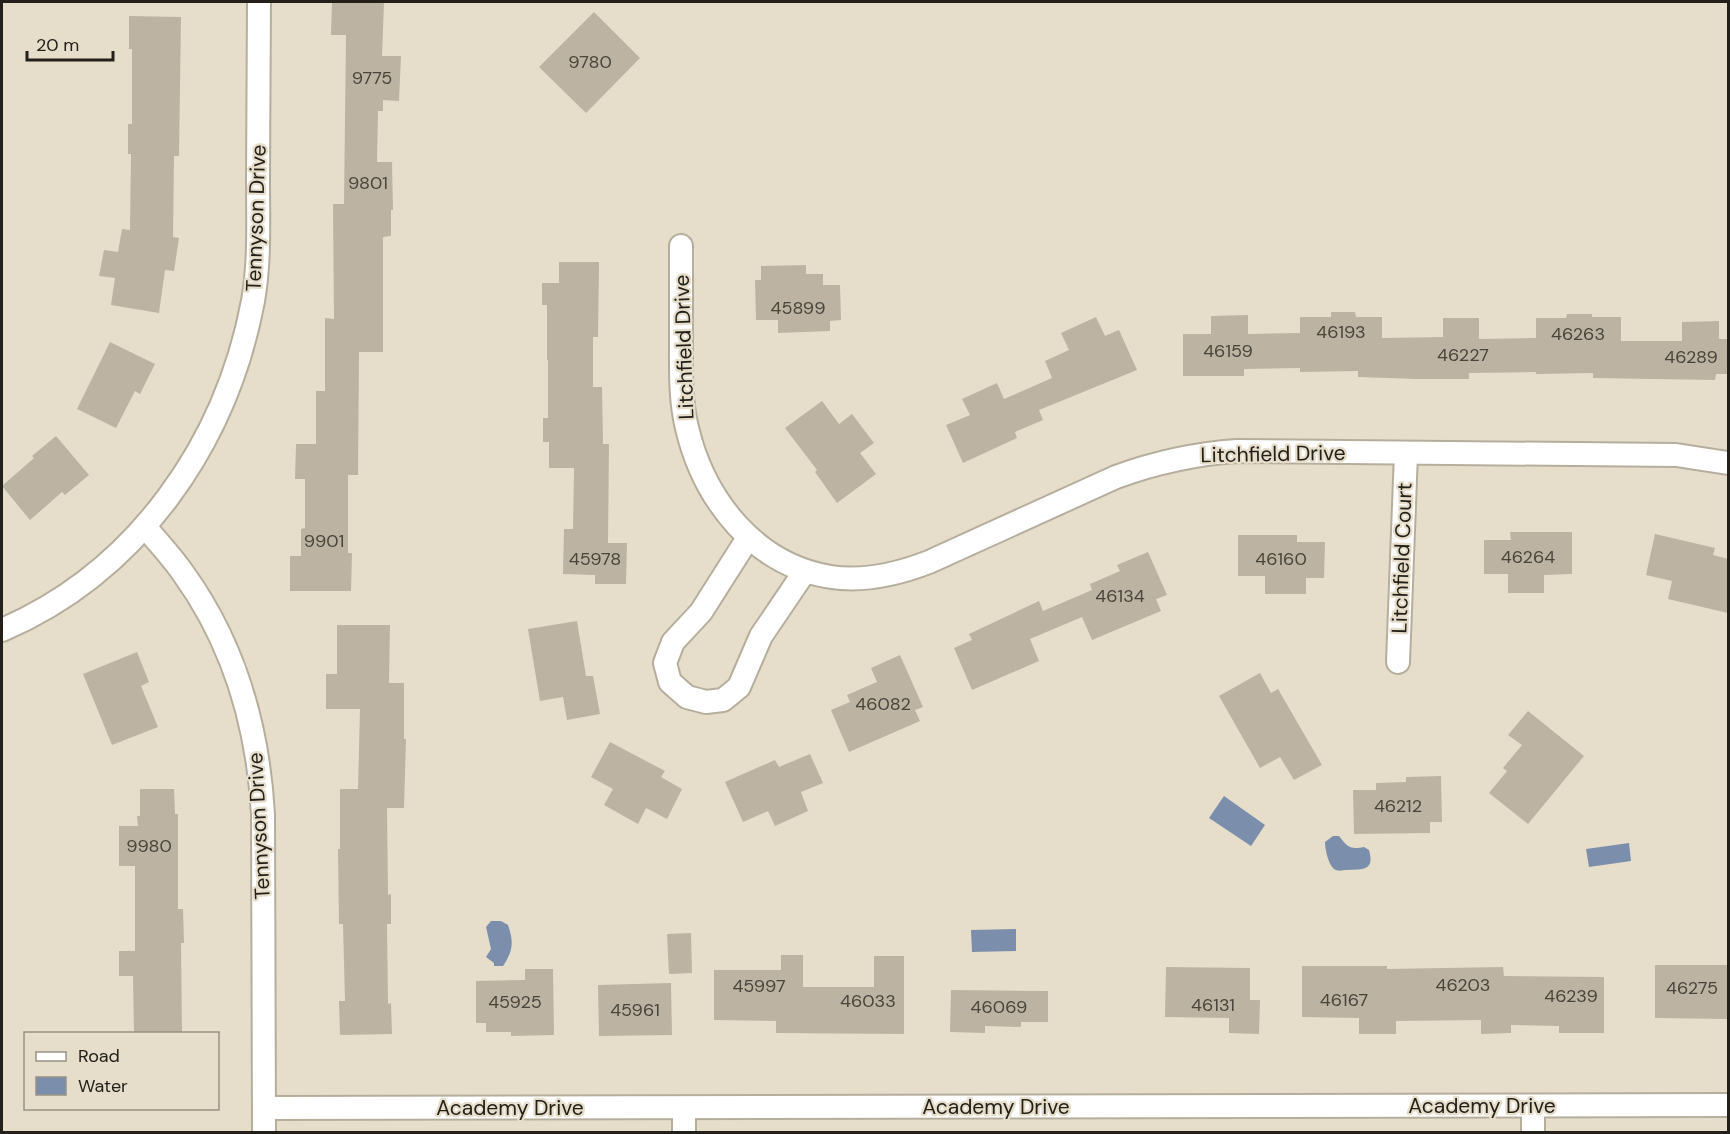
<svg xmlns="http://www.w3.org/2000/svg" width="1730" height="1134" viewBox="0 0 1730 1134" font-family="'DM Sans',sans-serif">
  <rect width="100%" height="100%" fill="#e6decb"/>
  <g fill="#7b8fac">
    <path d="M1224 796 1265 825 1251 846 1209 818Z"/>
    <path d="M1333 836H1339C1347 846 1349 850 1364 847L1369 850C1375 871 1363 869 1348 870 1343 870 1338 872 1334 869 1328 864 1325 849 1325 842Z"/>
    <path d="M1629 843 1631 861 1589 867 1586 849Z"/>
    <path d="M491 921H501L508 925C514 942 513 951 503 966H494V963L486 957 491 949 486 927Z"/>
    <path d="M1016 929V951L972 952 971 930Z"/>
  </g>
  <g fill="#bcb3a2">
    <path d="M332 2H384L382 56H401L399 101 383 100V111H378L377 162H392L393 210H391V236L383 237V352H359L358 475H348V553H352L351 591H290V556H301V529L305 528V479H295L296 444H316V391H325V318L334 319 333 204H344L346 35H331Z"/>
    <path d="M594 12 640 58 586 113 539 67Z"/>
    <path d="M129 16 181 17 179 156H174L173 237 179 238 174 271 165 270 159 313 111 305 115 278 99 276 104 250 118 252 122 229 130 230 131 154H128V124H132V49H129Z"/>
    <path d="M559 262H599L598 337H593V387H602L603 444H609L608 543H627L626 584H595V575L563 574 564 529H573L574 468H549V442H543V418H548V360H547V305H542V283H559Z"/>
    <path d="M806 265V274H823V285H840L841 320 830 321V331L778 333V320H756L755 280H761V266Z"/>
    <path d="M1331 312H1355L1356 317H1382V338L1443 337V318H1479V339L1536 338V318H1566L1567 314H1592V317H1621V341H1682V322L1719 321V339H1728V374H1716L1715 380 1593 378V373L1536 374V372L1469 373V379H1417L1358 377V371L1300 372V368L1244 369V376H1183V334H1211V316L1248 315V334L1300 333V317H1331Z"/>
    <path d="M1096 317 1105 336 1119 330 1137 370 1039 410 1043 420 1015 432 1017 438 963 463 946 425 970 415 962 399 997 383 1004 399 1052 378 1045 361 1069 350 1061 333Z"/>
    <path d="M110 342 155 364 140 394 135 391 116 428 77 409Z"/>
    <path d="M822 401 839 424 852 414 874 443 860 453 876 474 837 503 815 472 817 470 785 428Z"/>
    <path d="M56 436 89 475 65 495 62 492 30 520 2 486 34 458 32 456Z"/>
    <path d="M1510 532H1572V574L1544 575V593H1508V574H1484V540H1511Z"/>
    <path d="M1655 534 1715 548 1713 555 1728 559V613L1668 599 1672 581 1646 575Z"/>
    <path d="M1238 535H1297V542H1325L1324 578H1306V594H1265V576H1238Z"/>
    <path d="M1148 552 1167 595 1156 599 1161 611 1092 640 1082 617 1030 639 1039 661 972 690 954 648 972 640 969 634 1039 601 1043 611 1092 590 1090 584 1120 571 1117 565Z"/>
    <path d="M577 621 586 676H593L600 714 567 720 563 697 540 701 528 629Z"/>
    <path d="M337 625H390L389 683H404V739H406L404 808H387L388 895 391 894V924H387L388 1004 391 1003 392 1034 340 1035 339 1001H345L343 924H339L338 849H340V789H358L360 709H326V674H337Z"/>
    <path d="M137 652 149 682 141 686 158 727 112 745 83 674Z"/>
    <path d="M900 655 923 707 915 710 920 721 849 752 831 710 850 702 847 695 877 682 871 668Z"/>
    <path d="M1260 673 1271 693 1278 689 1322 765 1294 780 1280 757 1260 768 1219 696Z"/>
    <path d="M1528 711 1584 756 1528 824 1489 793 1507 771 1503 768 1522 745 1508 735Z"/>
    <path d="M610 742 665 771 661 777 682 789 667 819 646 808 638 824 604 805 613 789 591 777Z"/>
    <path d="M810 754 823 783 801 792 808 811 775 826 768 811 743 822 725 782 775 760 779 767Z"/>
    <path d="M1441 776 1442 822H1430V833L1354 834 1353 790H1376V783L1406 782V777Z"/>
    <path d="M140 789H174L175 814H178V909H183L184 943H181L182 1034H134L133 976H119V951H135V866H119V826H138L137 816H140Z"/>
    <path d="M691 933 692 973 669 974 667 934Z"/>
    <path d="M781 955H803V987H874V956H904V1034L776 1033V1021L714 1020V970H781Z"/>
    <path d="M1655 965H1728V1019L1655 1018Z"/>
    <path d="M1302 966H1387V969L1503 967 1504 976 1604 977V1033H1559V1026L1511 1025V1033L1481 1034V1020L1396 1021V1034H1359V1018L1302 1017Z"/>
    <path d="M1166 967 1250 968V1000H1260L1259 1034 1229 1033V1018L1165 1017Z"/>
    <path d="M525 969H553L554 1035 511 1036V1032H486V1023H476V981L525 980Z"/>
    <path d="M671 983 672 1035 599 1036 598 985Z"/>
    <path d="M951 990 1048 991V1022H1021V1027L985 1026V1033L950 1032Z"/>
  </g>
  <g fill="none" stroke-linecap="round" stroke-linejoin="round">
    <g stroke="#b6ae9c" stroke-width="26">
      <g id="street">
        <path d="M681 246C681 278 681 310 681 342 681 370 680 400 687 428 704 500 755 565 831 577 864 582 898 574 929 562L1116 477C1157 462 1193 454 1237 451L1676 455 1728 463"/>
        <path d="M145 527C158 542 172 557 183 573 235 645 258 726 263 814L264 1132"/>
        <path d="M748 538 701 612 673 642 665 663 670 682 687 697 706 702 723 700 739 687 761 636 805 571"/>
        <path d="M2 630C137 572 226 444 253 301 260 261 258 219 258 179 258 120 259 61 259 2"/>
        <path d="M1398 662 1406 453"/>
        <path d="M1533 1106V1132"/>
        <path d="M264 1108 1728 1105"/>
        <path d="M684 1108V1132"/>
      </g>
    </g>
    <use href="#street" stroke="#fff" stroke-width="22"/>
  </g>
  <g text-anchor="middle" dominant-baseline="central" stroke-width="4.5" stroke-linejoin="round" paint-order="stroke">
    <g font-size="18" fill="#49453b">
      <text x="590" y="62">9780</text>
      <text x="372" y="78">9775</text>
      <text x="368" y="183">9801</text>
      <text x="798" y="308">45899</text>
      <text x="1341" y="332">46193</text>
      <text x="1578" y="334">46263</text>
      <text x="1228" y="351">46159</text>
      <text x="1463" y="355">46227</text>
      <text x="1691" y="357">46289</text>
      <text x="324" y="541">9901</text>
      <text x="1528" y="557">46264</text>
      <text x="595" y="559">45978</text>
      <text x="1281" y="559">46160</text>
      <text x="1120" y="596">46134</text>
      <text x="883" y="704">46082</text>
      <text x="1398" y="806">46212</text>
      <text x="149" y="846">9980</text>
      <text x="1463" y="985">46203</text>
      <text x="759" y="986">45997</text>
      <text x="1692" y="988">46275</text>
      <text x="1571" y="996">46239</text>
      <text x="1344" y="1000">46167</text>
      <text x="868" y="1001">46033</text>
      <text x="515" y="1002">45925</text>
      <text x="1213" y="1005">46131</text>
      <text x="999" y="1007">46069</text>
      <text x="635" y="1010">45961</text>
    </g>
    <g font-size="21" fill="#232019" stroke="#e6decb">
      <text transform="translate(256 218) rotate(-88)">Tennyson Drive</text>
      <text transform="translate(684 347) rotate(-92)">Litchfield Drive</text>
      <text transform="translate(1273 454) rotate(-1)">Litchfield Drive</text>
      <text transform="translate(1402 558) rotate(-88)">Litchfield Court</text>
      <text transform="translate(259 826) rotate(-93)">Tennyson Drive</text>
      <text x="1482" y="1106">Academy Drive</text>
      <text x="996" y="1107">Academy Drive</text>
      <text x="510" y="1108">Academy Drive</text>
    </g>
  </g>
  <rect width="1730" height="1134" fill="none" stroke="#232019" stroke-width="6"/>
  <rect x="24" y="1032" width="195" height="78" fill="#e6decb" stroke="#989284" stroke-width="1.5"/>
  <rect x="36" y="1052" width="30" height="9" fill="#ffffff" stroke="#989284" stroke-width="1.5"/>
  <text x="78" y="1062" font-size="18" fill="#232019">Road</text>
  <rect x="36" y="1077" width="30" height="18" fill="#7b8fac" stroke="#989284" stroke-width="1.5"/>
  <text x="78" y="1092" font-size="18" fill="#232019">Water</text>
  <path d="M27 51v9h86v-9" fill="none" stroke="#232019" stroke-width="3"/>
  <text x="36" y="51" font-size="18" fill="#232019" stroke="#e6decb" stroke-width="4.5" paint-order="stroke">20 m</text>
</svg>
